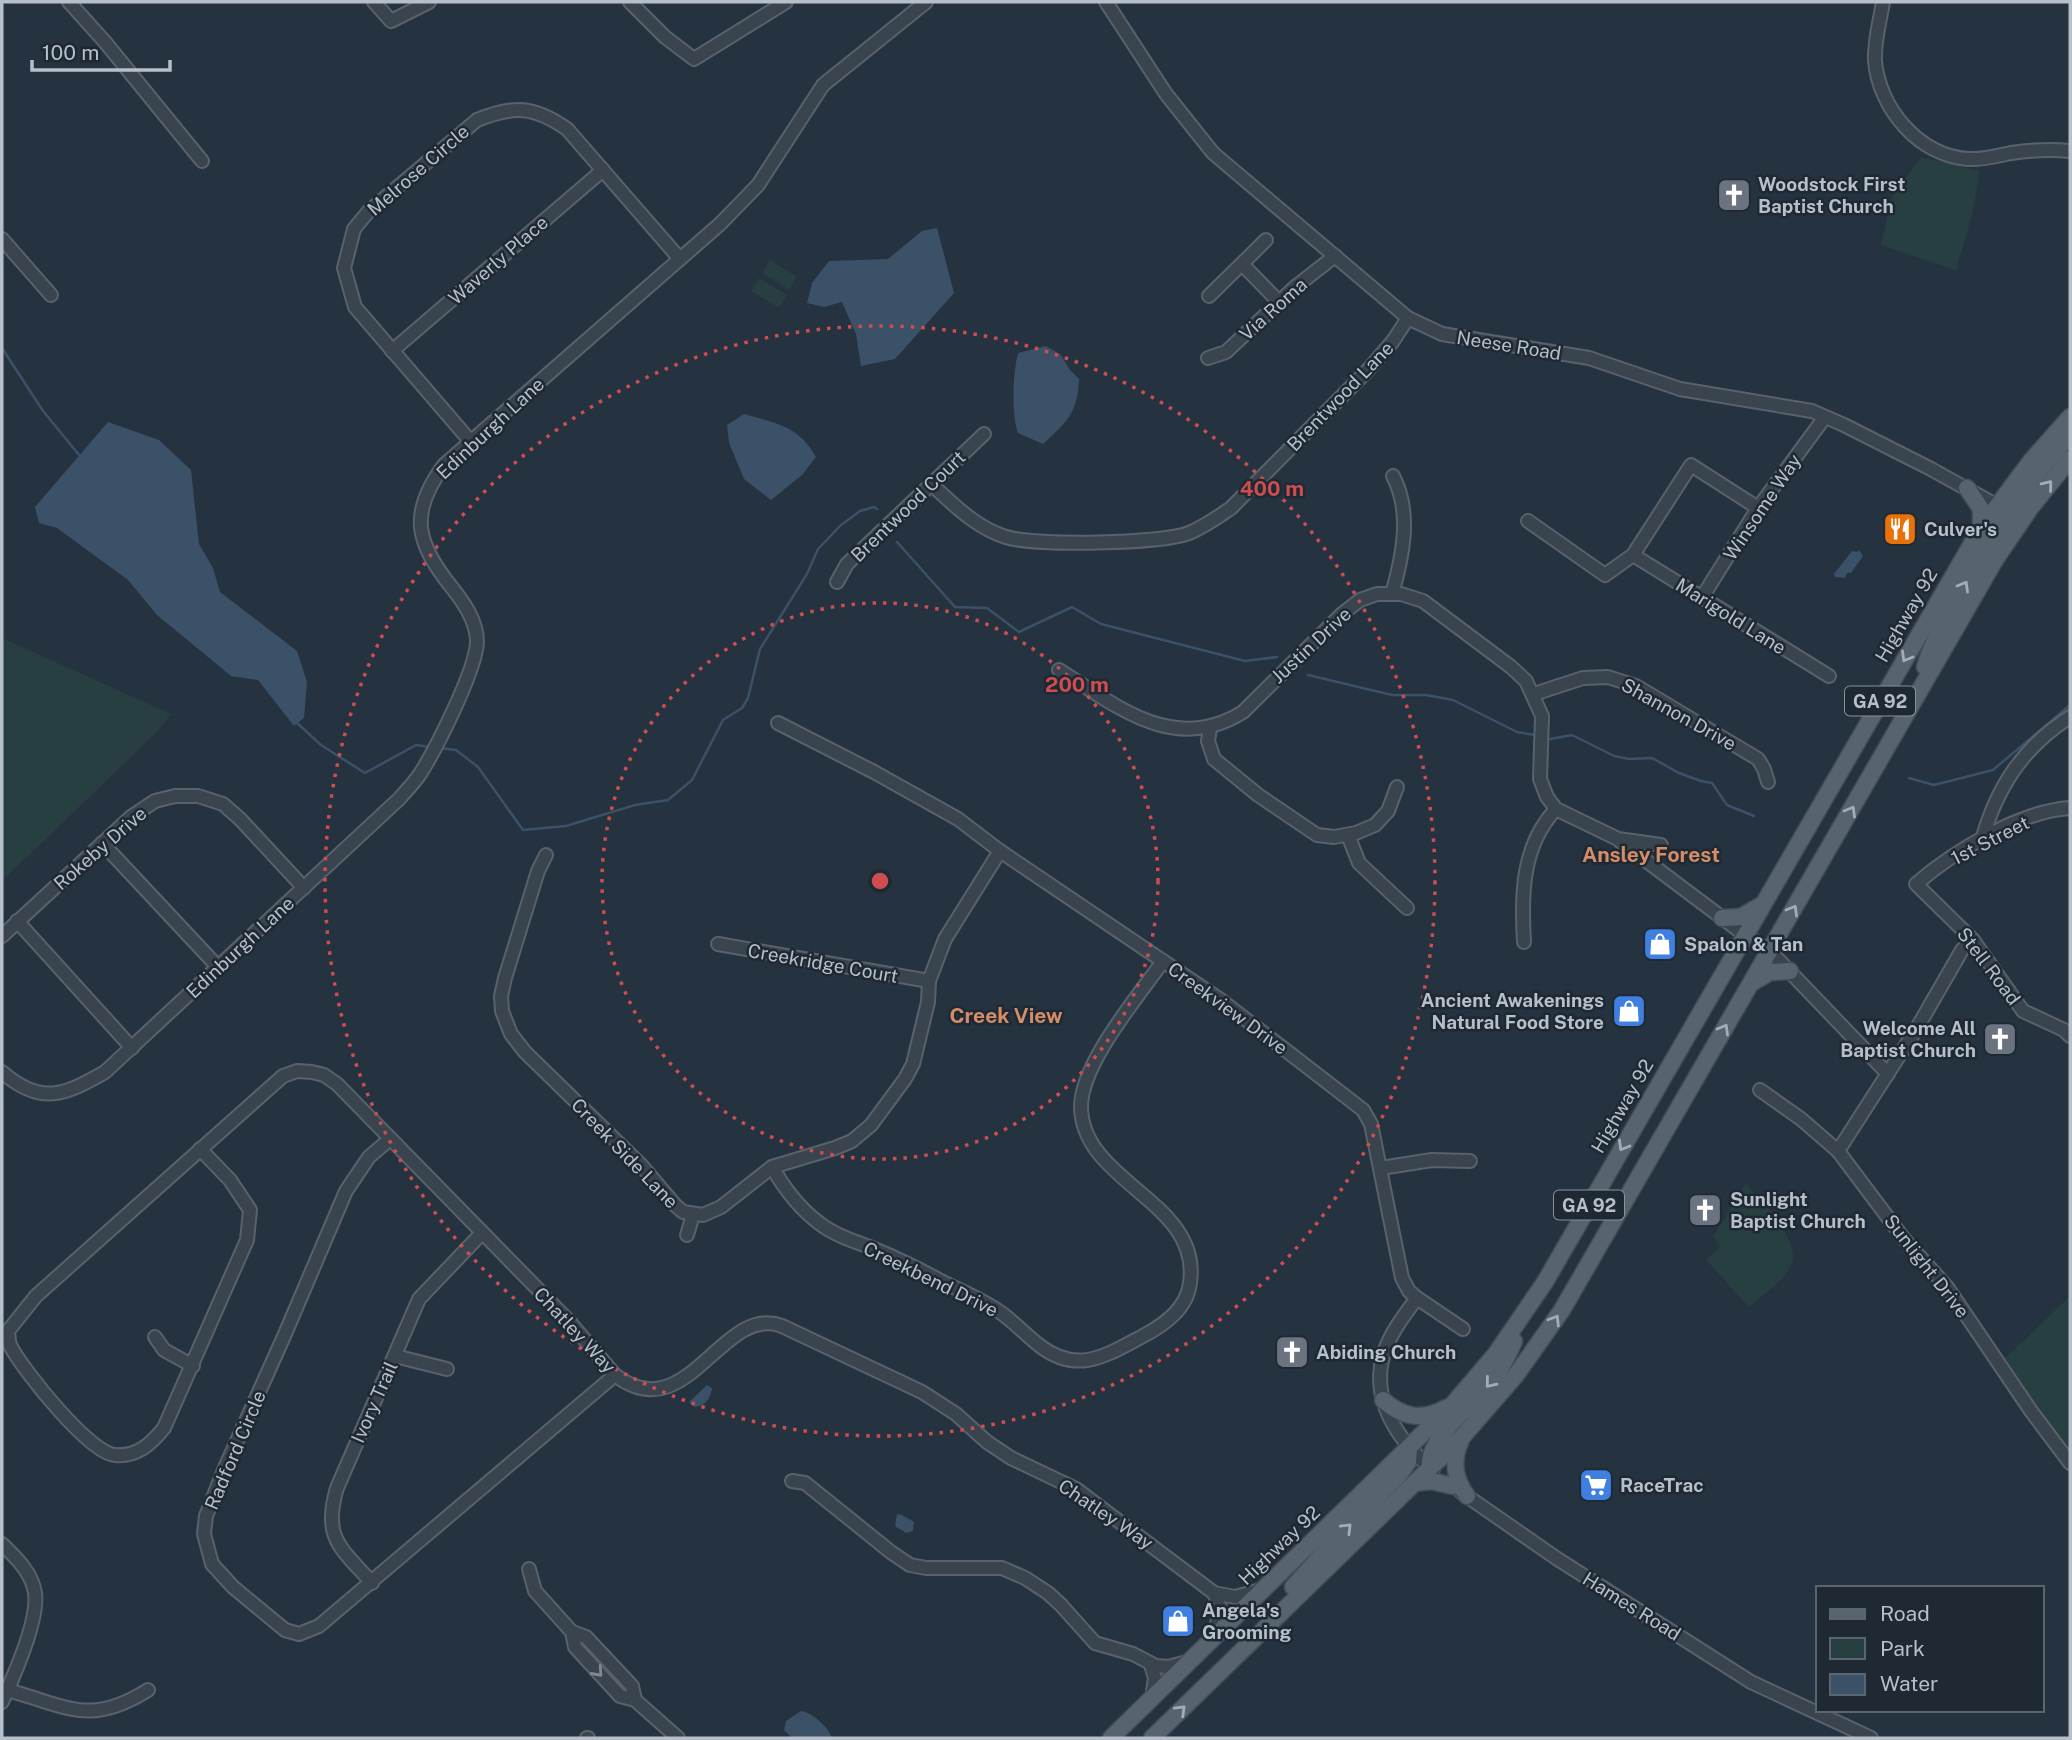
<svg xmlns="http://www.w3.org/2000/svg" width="2072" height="1740" viewBox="0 0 2072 1740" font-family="'Public Sans',sans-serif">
  <rect width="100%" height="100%" fill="#25323f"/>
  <g fill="#273f40">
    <path d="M1921 157 1980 171 1972 215 1956 270 1881 245 1892 197Z"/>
    <path d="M770 260 797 277 789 290 762 273Z"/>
    <path d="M759 278 787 295 779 308 751 291Z"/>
    <path d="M2 638 171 714 158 731 2 881Z"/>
    <path d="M1746 1183C1761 1201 1805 1243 1790 1268 1781 1283 1762 1295 1749 1307L1706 1260 1721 1246 1713 1237Z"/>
    <path d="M2070 1296V1452L2025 1407 1995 1368Z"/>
  </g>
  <g fill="#3b5168">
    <path d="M937 228 954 293 895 359 861 366 856 334 842 302 824 307 807 303 812 283 829 261 888 259 922 231Z"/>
    <path d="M1046 346 1061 355 1070 370 1079 379C1078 413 1066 423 1043 444L1018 433C1011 414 1013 372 1018 353Z"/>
    <path d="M744 414C776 423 799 426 816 457L802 475 771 500 744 479 729 443 727 425Z"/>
    <path d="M108 422 159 440 191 470 199 544 213 568 220 592 297 651 307 682 304 718 294 726 258 680 231 676 157 615 128 580 57 528 39 523 35 507Z"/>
    <path d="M1859 550 1863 556 1851 573H1847L1845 578 1835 577 1834 574 1852 551 1857 552Z"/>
    <path d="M707 1385 712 1388C711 1398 705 1406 695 1407L689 1402Z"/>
    <path d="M897 1514 902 1515 914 1522 913 1531 906 1533 895 1526Z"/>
    <path d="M801 1711C813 1713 828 1727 832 1738H792L784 1730 786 1721Z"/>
  </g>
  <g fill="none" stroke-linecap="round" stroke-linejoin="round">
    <g stroke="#3b5168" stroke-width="2.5">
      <path d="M2 348 43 411 80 456"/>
      <path d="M897 542 955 607 987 608 1019 632 1072 607 1101 624 1245 661 1277 657"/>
      <path d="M1308 675 1392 695H1426L1453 700 1517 732 1535 735"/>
      <path d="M296 722 321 745 365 773 416 745 430 747"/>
      <path d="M1550 739 1572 735 1614 756 1629 759 1652 758 1679 773 1701 781 1712 783 1727 805 1754 816"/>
      <path d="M440 748 456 750 478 767 523 830 566 826 635 805 668 800 692 780 723 720 742 708 748 698 760 649 807 574 818 549 841 525 860 511 874 507 877 509"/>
      <path d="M1909 778 1934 785 1993 770 2070 705"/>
    </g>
    <g stroke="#57626d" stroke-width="16">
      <g id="minor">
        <path d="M69 2 105 42 202 161"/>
        <path d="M374 2 391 21 429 2"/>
        <path d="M630 2 665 37 694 59 786 2"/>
        <path d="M1106 2 1166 94 1213 153 1408 318 1442 334 1589 358 1680 389 1812 411 1844 425 1931 469 2003 509"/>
        <path d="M1883 2C1880 21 1874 41 1875 61 1879 108 1919 156 1968 159 1982 160 1997 156 2011 153 2031 150 2050 149 2070 151"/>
        <path d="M2 239 51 295"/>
        <path d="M1242 264 1279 302"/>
        <path d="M1209 296 1266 240"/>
        <path d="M392 351 603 170"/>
        <path d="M1208 358 1226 352 1294 288 1335 256"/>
        <path d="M471 442 355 307 344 268 354 229 368 212 477 120C514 105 534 106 567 129L680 259"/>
        <path d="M931 484C953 504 976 528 1006 537 1035 546 1161 544 1189 533 1204 527 1218 517 1231 508L1368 370 1393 341 1408 318"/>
        <path d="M1528 521 1605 575 1633 555 1691 465 1758 508"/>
        <path d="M1633 555 1829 676"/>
        <path d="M837 582 847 564 984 434"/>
        <path d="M1392 594C1403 556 1412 512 1393 476"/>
        <path d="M1701 599 1758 508 1825 417"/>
        <path d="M1059 670C1117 706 1174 755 1243 712L1342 614 1360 600 1377 594H1401L1423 601 1511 667 1526 681 1542 716 1540 779 1547 797 1556 809 1618 839 1661 845"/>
        <path d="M1534 694 1583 678 1608 677 1636 686 1758 759 1764 769 1768 782"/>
        <path d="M778 723 874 772 958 819 1000 851 1222 1001 1363 1110 1371 1124 1402 1278 1409 1291 1417 1298 1463 1329"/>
        <path d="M1210 728 1208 741 1214 759 1258 795 1317 835 1334 837 1356 833 1375 825 1388 811 1397 787"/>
        <path d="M2070 808C2020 811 1953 852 1916 884L1973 940 2023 1011 2064 1030 2070 1036"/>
        <path d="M1348 835 1359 863 1407 908"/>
        <path d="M1982 840C1997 787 2023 747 2070 717"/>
        <path d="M1620 841 1745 935 1770 951 1888 1074"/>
        <path d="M102 843 218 967"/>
        <path d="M546 855 538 871 505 978 501 996 502 1011 511 1034 525 1052 641 1165 675 1205 683 1212 703 1215 721 1207 772 1167 835 1148 852 1141 871 1125 905 1079 913 1064 928 1002 929 981 945 939 1000 851"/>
        <path d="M17 921 132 1048"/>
        <path d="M2 936 131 817 155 801 175 796H198L223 804 240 819 304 888"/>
        <path d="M1524 942C1521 894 1522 845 1556 809"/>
        <path d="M718 944 929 981"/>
        <path d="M2 1072C41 1106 65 1095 105 1072L399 799C406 791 414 783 420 774 436 749 476 670 477 642 477 622 465 604 453 589 416 543 408 514 444 465L720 224 758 185 823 85 926 2"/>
        <path d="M1760 1090 1801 1119 1838 1151 1904 1239 1947 1287 2031 1411 2070 1463"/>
        <path d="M390 1139 369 1157 346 1191 285 1334 224 1470 206 1516 204 1534 212 1564 233 1587 285 1630 299 1634 319 1626 615 1375"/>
        <path d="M200 1149 230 1180 250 1210 247 1240 164 1428C151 1444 137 1457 115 1455 90 1454 23 1370 11 1347 8 1342 9 1337 8 1331L36 1296 283 1076 297 1071 312 1072 324 1075 337 1084 567 1319 615 1375C687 1431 722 1303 782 1326L922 1392 956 1414 987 1442 1011 1458 1076 1489 1214 1593 1221 1610 1214 1634"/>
        <path d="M1838 1151 1917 1028 1962 950 1973 940"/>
        <path d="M772 1167C784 1188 799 1208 819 1223 834 1235 854 1241 872 1248 894 1257 917 1268 939 1280 960 1291 985 1300 1004 1315 1017 1325 1028 1337 1040 1346 1078 1375 1107 1355 1143 1336 1164 1325 1187 1309 1190 1283 1202 1201 1082 1183 1081 1107 1081 1063 1138 997 1163 961"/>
        <path d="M1381 1168 1432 1160 1470 1161"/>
        <path d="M687 1235 693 1215"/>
        <path d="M1417 1298C1405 1314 1392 1331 1385 1350 1368 1398 1398 1441 1433 1470"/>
        <path d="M155 1337 164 1350 193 1366"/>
        <path d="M395 1356 447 1369"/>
        <path d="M792 1481 805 1483 892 1553 910 1565 926 1568H1002L1025 1578 1048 1593 1061 1605 1095 1643 1133 1654 1156 1666 1168 1667 1187 1662"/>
        <path d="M1461 1492 1556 1558 1751 1682 1871 1738"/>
        <path d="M2 1544C15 1557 32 1572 35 1593 39 1620 14 1676 2 1702"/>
        <path d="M529 1569 535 1591 572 1632 586 1637 632 1686 635 1700"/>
        <path d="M372 1583C341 1548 322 1538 337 1488L419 1299 482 1233"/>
        <path d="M1214 1593 1235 1597 1261 1590"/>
        <path d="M572 1632 575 1647 620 1696 635 1700 678 1738"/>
        <path d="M1151 1665 1155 1678 1152 1698"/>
        <path d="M7 1690C67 1706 89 1727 148 1690"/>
        <path d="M587 1738H588"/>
      </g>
    </g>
    <g stroke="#434d58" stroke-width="19">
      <g id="major">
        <path d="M1967 488 1981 509V528"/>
        <path d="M1925 667C1934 636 1952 608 1968 580 1997 529 2028 479 2070 436"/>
        <path d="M1722 918 1741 917 1760 906"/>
        <path d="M1753 982 1770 972 1790 971"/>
        <path d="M1383 1400C1403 1418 1423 1421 1446 1408"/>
        <path d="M1461 1440C1452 1459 1454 1479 1467 1496"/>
        <path d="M1430 1468C1426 1438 1475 1403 1493 1380 1502 1368 1508 1355 1514 1341"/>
        <path d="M1414 1483 1431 1481 1453 1486"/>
        <path d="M1293 1587 1334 1541 1399 1475 1408 1462 1409 1448"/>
        <path d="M1111 1738 1454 1403 1495 1355 1545 1282 1981 528 2031 461 2070 417"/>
        <path d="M1152 1738 1463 1436 1516 1375 1562 1310 1995 560 2031 507 2070 459"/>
      </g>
    </g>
    <use href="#minor" stroke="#39444f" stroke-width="12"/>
    <use href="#major" stroke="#57636f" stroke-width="16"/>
  </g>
  <defs><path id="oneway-chevron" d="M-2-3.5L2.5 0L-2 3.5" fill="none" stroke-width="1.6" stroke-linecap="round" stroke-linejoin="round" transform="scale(1.75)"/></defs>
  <g stroke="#a3adb8">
    <use href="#oneway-chevron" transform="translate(2048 485) rotate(-51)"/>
    <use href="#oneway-chevron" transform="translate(1964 586) rotate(-60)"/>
    <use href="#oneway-chevron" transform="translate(1906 657) rotate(120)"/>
    <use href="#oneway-chevron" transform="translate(1851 811) rotate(-60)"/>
    <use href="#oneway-chevron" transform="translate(1793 910) rotate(-60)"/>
    <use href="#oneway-chevron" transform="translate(1724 1029) rotate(-60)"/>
    <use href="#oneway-chevron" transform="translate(1623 1146) rotate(120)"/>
    <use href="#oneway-chevron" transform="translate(1555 1320) rotate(-58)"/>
    <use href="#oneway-chevron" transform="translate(1490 1383) rotate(129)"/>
    <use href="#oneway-chevron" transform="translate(1347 1528) rotate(-45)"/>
    <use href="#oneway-chevron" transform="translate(1181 1710) rotate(-44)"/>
  </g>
  <use stroke="#7e8893" href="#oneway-chevron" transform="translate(598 1672) rotate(48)"/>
  <g fill="none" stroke="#ce4e50" stroke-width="3.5" stroke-dasharray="3.5 7">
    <circle cx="880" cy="881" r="278"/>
    <circle cx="880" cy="881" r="555"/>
  </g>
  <defs>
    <g id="church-square" transform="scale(1.75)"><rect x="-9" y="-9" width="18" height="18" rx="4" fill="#6b7280" stroke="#1e2934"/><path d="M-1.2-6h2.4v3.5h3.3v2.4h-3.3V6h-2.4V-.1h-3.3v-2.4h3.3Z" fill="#fff"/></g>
    <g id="restaurant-square" transform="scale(1.75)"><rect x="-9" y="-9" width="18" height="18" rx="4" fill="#e8710a" stroke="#1e2934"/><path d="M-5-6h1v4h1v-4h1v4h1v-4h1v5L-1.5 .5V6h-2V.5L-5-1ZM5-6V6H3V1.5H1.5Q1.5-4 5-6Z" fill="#fff"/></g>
    <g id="shop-square" transform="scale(1.75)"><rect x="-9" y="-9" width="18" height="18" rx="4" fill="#3f7fe0" stroke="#1e2934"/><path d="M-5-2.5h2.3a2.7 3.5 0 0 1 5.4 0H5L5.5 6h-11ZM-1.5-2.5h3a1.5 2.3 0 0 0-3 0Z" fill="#fff"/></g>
    <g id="supermarket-square" transform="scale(1.75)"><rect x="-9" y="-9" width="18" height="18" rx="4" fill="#3f7fe0" stroke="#1e2934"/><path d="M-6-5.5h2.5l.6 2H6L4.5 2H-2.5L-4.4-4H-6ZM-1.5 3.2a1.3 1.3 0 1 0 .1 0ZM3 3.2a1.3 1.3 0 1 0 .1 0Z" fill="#fff"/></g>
  </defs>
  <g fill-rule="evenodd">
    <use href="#church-square" x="1734" y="195"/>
    <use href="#restaurant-square" x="1900" y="529"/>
    <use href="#shop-square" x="1660" y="944"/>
    <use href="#shop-square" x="1629" y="1011"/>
    <use href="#church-square" x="2000" y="1039"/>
    <use href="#church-square" x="1705" y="1210"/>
    <use href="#church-square" x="1292" y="1352"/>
    <use href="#supermarket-square" x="1596" y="1485"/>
    <use href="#shop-square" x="1178" y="1621"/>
  </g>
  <g text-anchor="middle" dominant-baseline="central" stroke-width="5" stroke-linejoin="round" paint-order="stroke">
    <g fill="#1e2934" stroke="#88929d" stroke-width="2">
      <rect x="1845" y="686.5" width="70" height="29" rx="5"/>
      <rect x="1554" y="1190.5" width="70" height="29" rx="5"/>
    </g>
    <g font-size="18" font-weight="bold" fill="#b6bfca">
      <text x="1880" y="701">GA 92</text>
      <text x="1589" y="1205">GA 92</text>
    </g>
    <g font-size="19" fill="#b6bfca" stroke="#1e2934">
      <text transform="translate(418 170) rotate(-41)">Melrose Circle</text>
      <text transform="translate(498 260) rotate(-41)">Waverly Place</text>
      <text transform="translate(1273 309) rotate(-42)">Via Roma</text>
      <text transform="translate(1509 345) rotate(9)">Neese Road</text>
      <text transform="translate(1340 396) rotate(-46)">Brentwood Lane</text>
      <text transform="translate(490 428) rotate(-43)">Edinburgh Lane</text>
      <text transform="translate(908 506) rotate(-44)">Brentwood Court</text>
      <text transform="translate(1762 507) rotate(-56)">Winsome Way</text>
      <text transform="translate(1906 615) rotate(-60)">Highway 92</text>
      <text transform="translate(1731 616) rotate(32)">Marigold Lane</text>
      <text transform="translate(1311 645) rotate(-43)">Justin Drive</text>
      <text transform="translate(1679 714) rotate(29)">Shannon Drive</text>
      <text transform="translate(1990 840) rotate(-27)">1st Street</text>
      <text transform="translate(100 848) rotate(-41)">Rokeby Drive</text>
      <text transform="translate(240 947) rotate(-43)">Edinburgh Lane</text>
      <text transform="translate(823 963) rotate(10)">Creekridge Court</text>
      <text transform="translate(1989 966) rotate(53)">Stell Road</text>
      <text transform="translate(1228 1008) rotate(36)">Creekview Drive</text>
      <text transform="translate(1622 1106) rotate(-60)">Highway 92</text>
      <text transform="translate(625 1153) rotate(46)">Creek Side Lane</text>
      <text transform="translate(1927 1266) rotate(52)">Sunlight Drive</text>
      <text transform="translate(931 1279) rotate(26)">Creekbend Drive</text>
      <text transform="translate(575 1330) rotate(47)">Chatley Way</text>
      <text transform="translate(374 1402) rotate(-66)">Ivory Trail</text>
      <text transform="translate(235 1450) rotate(-67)">Radford Circle</text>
      <text transform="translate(1106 1514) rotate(34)">Chatley Way</text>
      <text transform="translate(1279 1545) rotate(-44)">Highway 92</text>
      <text transform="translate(1632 1606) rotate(32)">Hames Road</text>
    </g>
    <g font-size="19" font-weight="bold" fill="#b6bfca" stroke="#1e2934" text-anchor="start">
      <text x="1758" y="184">Woodstock First<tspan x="1758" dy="22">Baptist Church</tspan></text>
      <text x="1924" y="529">Culver's</text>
      <text x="1684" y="944">Spalon &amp; Tan</text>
      <text x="1604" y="1000" text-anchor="end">Ancient Awakenings<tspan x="1604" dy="22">Natural Food Store</tspan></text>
      <text x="1976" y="1028" text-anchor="end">Welcome All<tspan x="1976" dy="22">Baptist Church</tspan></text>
      <text x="1730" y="1199">Sunlight<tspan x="1730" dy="22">Baptist Church</tspan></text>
      <text x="1316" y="1352">Abiding Church</text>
      <text x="1620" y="1485">RaceTrac</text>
      <text x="1202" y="1610">Angela's<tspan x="1202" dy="22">Grooming</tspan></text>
    </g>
    <g font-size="21" font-weight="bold" fill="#d48d66" stroke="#1e2934">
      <text x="1651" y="854">Ansley Forest</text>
      <text x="1006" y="1015">Creek View</text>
    </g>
  </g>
  <circle cx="880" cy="881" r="10" fill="#ce4e50" stroke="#1e2934" stroke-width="3.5"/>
  <g font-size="21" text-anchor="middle" font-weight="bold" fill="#ce4e50" stroke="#1e2934" stroke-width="5" stroke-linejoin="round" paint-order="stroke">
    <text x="1272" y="496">400 m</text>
    <text x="1077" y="692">200 m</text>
  </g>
  <rect width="2072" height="1740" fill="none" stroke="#b6bfca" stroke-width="7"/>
  <rect x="1816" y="1586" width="228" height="126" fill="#1e2934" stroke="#5b6570" stroke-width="2"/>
  <rect x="1830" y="1609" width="35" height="10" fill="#57636f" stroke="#5b6570" stroke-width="2"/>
  <text x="1880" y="1621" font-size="21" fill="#b6bfca">Road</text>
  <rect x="1830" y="1638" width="35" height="21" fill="#273f40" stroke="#5b6570" stroke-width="2"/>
  <text x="1880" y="1656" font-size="21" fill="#b6bfca">Park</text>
  <rect x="1830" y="1674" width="35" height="21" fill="#3b5168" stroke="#5b6570" stroke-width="2"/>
  <text x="1880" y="1691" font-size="21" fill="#b6bfca">Water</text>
  <path d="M32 60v10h138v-10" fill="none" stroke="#b6bfca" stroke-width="3.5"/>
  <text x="42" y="60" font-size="21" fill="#b6bfca" stroke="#1e2934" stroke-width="5" paint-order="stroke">100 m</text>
</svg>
